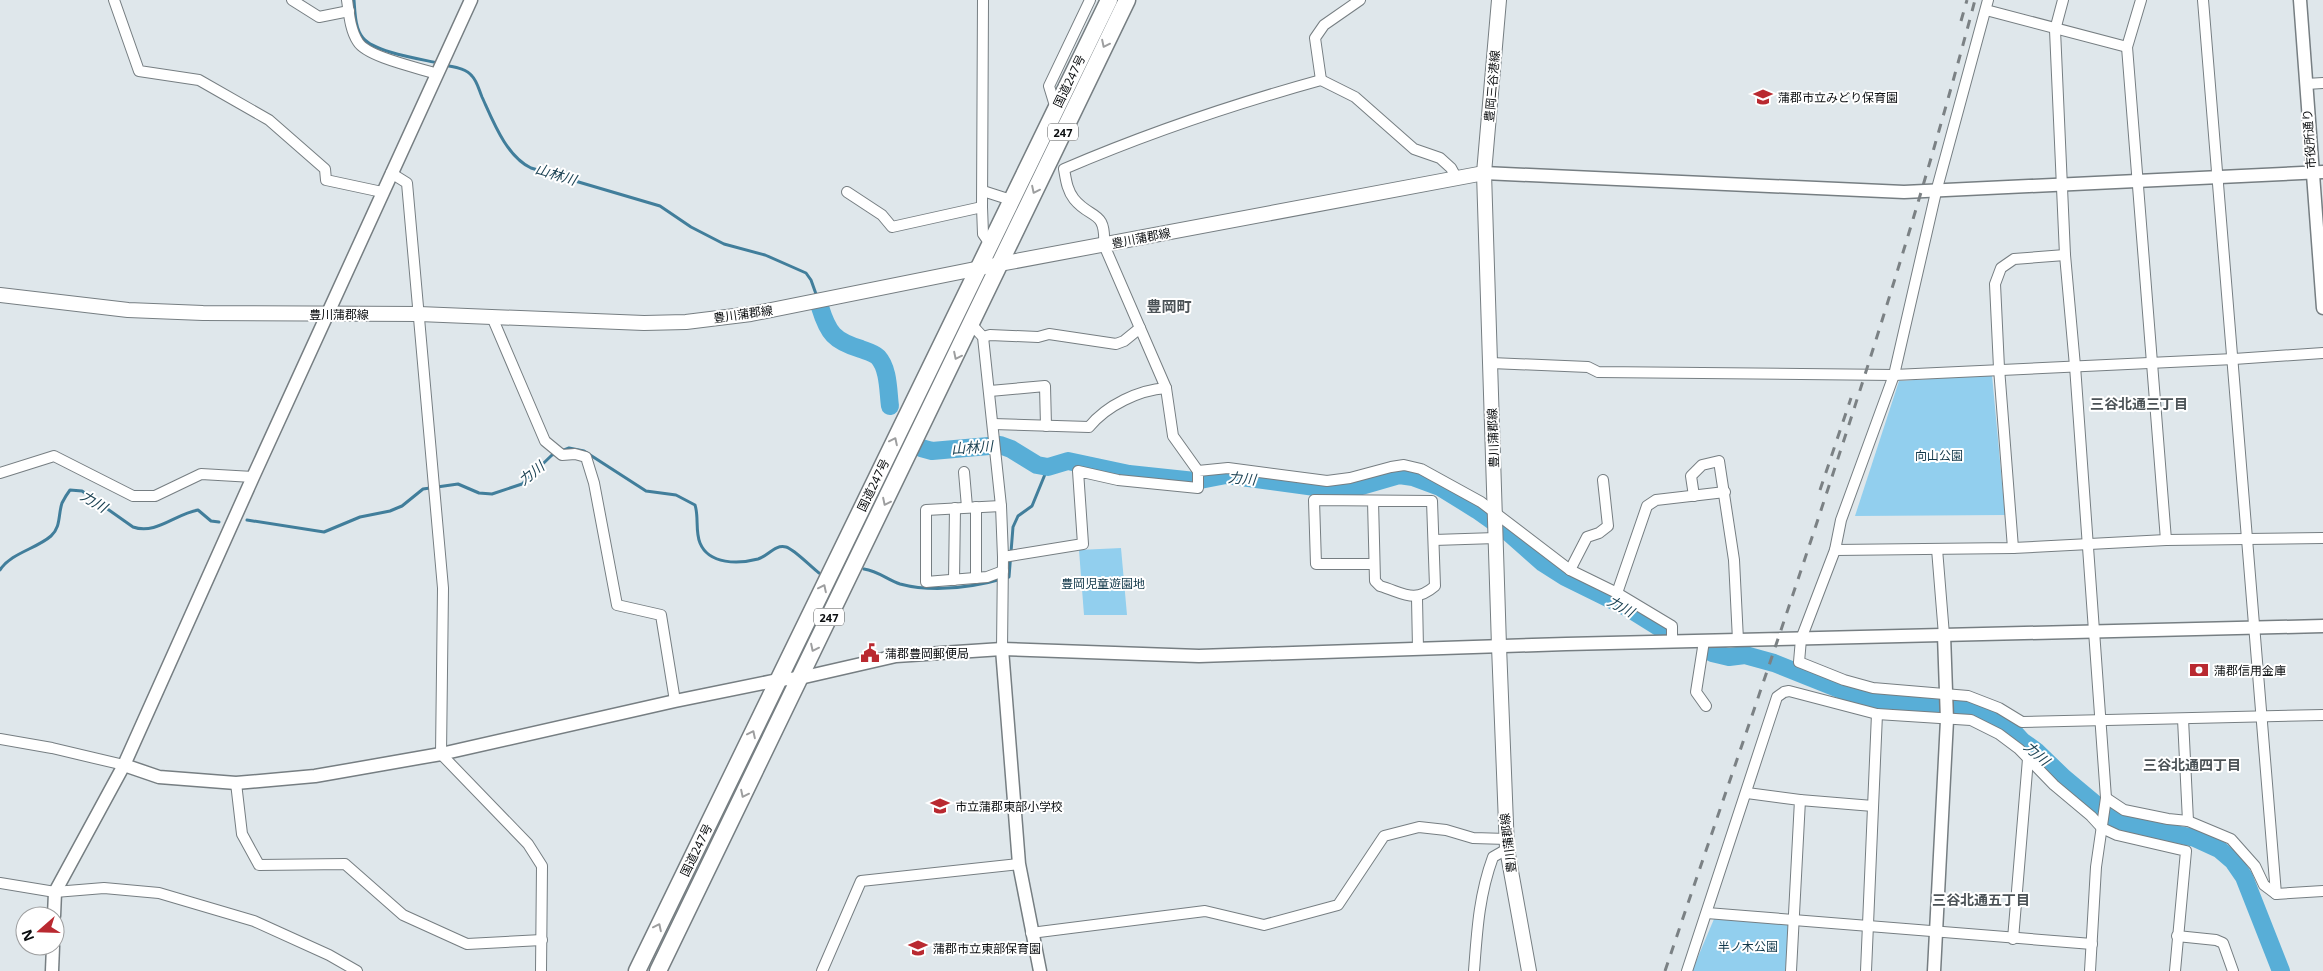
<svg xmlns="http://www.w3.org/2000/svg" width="2323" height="971" viewBox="0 0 2323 971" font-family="'Noto Sans','Noto Sans JP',sans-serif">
  <rect width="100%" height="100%" fill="#dfe7eb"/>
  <g fill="#92cfee">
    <path d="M1992 375 2005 515 1855 516 1899 381Z"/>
    <path d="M1121 548 1127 615H1084L1079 550Z"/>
    <path d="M1714 919 1791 921 1785 971H1692Z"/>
  </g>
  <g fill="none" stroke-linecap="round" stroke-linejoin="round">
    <g stroke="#417e9b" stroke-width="3">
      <path d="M354 0C355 12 355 29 363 38 374 52 420 59 438 63"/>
      <path d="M444 65C453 67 466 68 472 76 477 81 479 90 482 97 493 121 506 156 531 168L660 206 691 227 724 244 765 255 806 273 811 280 816 294"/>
      <path d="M247 520 324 532 360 517 390 511 402 506 423 489 458 484 479 493 492 494 522 484 552 455 569 448 584 451 646 491 676 495 695 505C699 517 695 531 700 543 709 565 739 564 758 559 768 556 775 544 786 547 794 549 811 567 819 573"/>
      <path d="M864 569C878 571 888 580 900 584 934 593 975 587 1009 577L1013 527 1018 516 1032 506 1048 467"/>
      <path d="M0 570C11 553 36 549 51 536 61 527 58 515 62 503 64 499 67 494 70 490L82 491 133 527C156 535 175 514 198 510L211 521 219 522"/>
    </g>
    <g stroke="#58aed7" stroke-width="18">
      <path d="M820 307C828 333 834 341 861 349 866 351 874 353 878 357 889 369 888 392 890 406"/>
      <path d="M921 448 932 451 1000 445 1011 449 1037 465 1048 467 1068 461 1129 474 1195 481 1226 475 1330 489 1361 486 1399 475 1413 477 1440 487 1477 510 1508 532 1543 563 1565 577 1630 609 1662 629"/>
      <path d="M1712 653 1729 657 1745 655 1774 663 1859 697 1896 704 1933 707 1969 705 2003 720 2022 741 2036 751 2064 778 2113 819 2129 825 2195 838 2219 849 2233 861 2244 877 2281 971"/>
    </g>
    <g stroke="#767e82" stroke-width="12">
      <g id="minor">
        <path d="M114 0 139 71 199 80 269 120 325 169 326 180 382 192"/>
        <path d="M292 0 319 17 349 11"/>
        <path d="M347 0C349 13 350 30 358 42 367 57 419 68 437 74"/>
        <path d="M983 0 982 207 983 234 990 244"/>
        <path d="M1988 0 1936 192 1894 375 1841 520 1835 550 1801 639 1799 662 1844 680 1873 688 1968 696 1999 708 2022 722 2323 715"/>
        <path d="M2063 0 2055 30 2065 255 2075 366 2106 798 2096 867 2090 971"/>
        <path d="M2141 0 2127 47 2166 540"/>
        <path d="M2203 0 2276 894"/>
        <path d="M1986 10 2127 47"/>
        <path d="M1321 80 1315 38 1324 25 1360 0"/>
        <path d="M2306 84 2323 83"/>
        <path d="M1056 109 1049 86 1090 0"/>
        <path d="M391 173 407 183 443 588 441 754 528 844 542 866 541 971"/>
        <path d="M983 191 1011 200"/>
        <path d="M847 192 882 215 892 227 982 207"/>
        <path d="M492 317 545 441 562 455 575 454 586 457 594 483 617 605 661 615 675 701"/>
        <path d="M972 325 983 337 1001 506 1003 557 1002 649"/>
        <path d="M983 337 990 335 1038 337 1049 334 1116 344 1124 341 1140 328"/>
        <path d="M1491 363 1588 367 1598 372 1894 375 2234 359 2323 353"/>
        <path d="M990 391 1045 386 1046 426"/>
        <path d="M993 424 1089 427C1107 405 1139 390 1166 388"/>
        <path d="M1198 471 1173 436 1166 388 1104 245C1106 209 1091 220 1074 199 1067 190 1066 180 1064 169 1148 133 1234 104 1321 80L1355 97 1414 149 1440 158 1451 168 1456 177"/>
        <path d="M964 472 967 507"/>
        <path d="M0 473 54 456 133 496H155L201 474 253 477"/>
        <path d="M1694 496 1691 476 1702 465 1719 461 1734 560 1738 640"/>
        <path d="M1373 501 1375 581 1380 586C1404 593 1414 604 1435 586L1432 501 1314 500 1316 564H1374"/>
        <path d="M1001 506 926 510V582L987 577 1003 571"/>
        <path d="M1434 540 1496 538"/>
        <path d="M2013 548 1999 368 1995 284 2001 268 2014 259 2065 255"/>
        <path d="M1937 549 1944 635"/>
        <path d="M1835 550 2013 548 2166 540 2323 538"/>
        <path d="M1003 557 1083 544 1078 471 1118 480 1198 488V471L1228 468 1327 481 1350 478 1391 467 1404 465 1421 469 1481 502 1570 570 1617 593 1672 626V642"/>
        <path d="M1570 570 1587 537 1599 533 1608 526 1603 480"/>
        <path d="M976 578V507"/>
        <path d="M954 580 955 508"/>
        <path d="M1617 593 1647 506 1656 500 1725 492"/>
        <path d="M1417 598 1418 649"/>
        <path d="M1704 641 1696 692 1706 706"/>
        <path d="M2183 719 2188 821"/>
        <path d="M0 739 52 748 124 765"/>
        <path d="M236 783 242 834 259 865 345 864 403 915 467 944 542 940"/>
        <path d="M1747 793 1800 800 1791 971"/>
        <path d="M2106 798 2124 810 2168 819 2188 821 2231 839 2255 866 2264 885 2276 894 2323 891"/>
        <path d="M1800 800 1873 806"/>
        <path d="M0 883 55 892 104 888 159 893 254 921 329 955 357 971"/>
        <path d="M1707 913 2092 944"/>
        <path d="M1031 933 1205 911 1264 925 1338 905 1384 836 1419 827 1446 830 1473 838 1507 839"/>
        <path d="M2177 936 2216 940 2223 943 2233 971"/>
        <path d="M2013 939 2028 759"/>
        <path d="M822 971 861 881 1019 864"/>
        <path d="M1474 971C1477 931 1479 895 1493 857L1507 849"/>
        <path d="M1687 971 1777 697 1784 692 1789 691 1877 714 1971 720 1999 734 2019 749 2054 785 2091 816 2102 828 2117 835 2186 851 2175 971"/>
        <path d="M1866 971 1877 714"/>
      </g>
    </g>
    <g stroke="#767e82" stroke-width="15">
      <g id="tertiary">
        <path d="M2300 0 2323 308"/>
        <path d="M1484 173 1904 192 2323 172"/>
        <path d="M1002 649 1019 864 1040 971"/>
        <path d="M124 765 159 777 236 783 315 776 441 754 675 701 778 680 800 678 896 656 1002 649 1199 656 1566 644 2323 626"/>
        <path d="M54 916 55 892 124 765 253 477 471 0"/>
        <path d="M52 971 53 946"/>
        <path d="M1934 971 1947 720 1944 635"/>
      </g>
    </g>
    <g stroke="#767e82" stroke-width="16">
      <g id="secondary">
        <path d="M1499 0 1484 173 1499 646 1507 849 1529 971"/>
        <path d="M0 295 128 310 203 313 419 314 644 323 686 322 751 314 1000 264 1484 173"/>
      </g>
    </g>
    <g stroke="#767e82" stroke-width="19">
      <g id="trunk">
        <path d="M637 971 1109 0"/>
        <path d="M658 971 1127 0"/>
      </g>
    </g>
    <use href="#minor" stroke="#fff" stroke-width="10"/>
    <use href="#tertiary" stroke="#fff" stroke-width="12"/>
    <use href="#secondary" stroke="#fff" stroke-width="14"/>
    <use href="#trunk" stroke="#fff" stroke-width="16"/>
    <g stroke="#7b8184" stroke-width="3" stroke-dasharray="9 9" stroke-linecap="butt">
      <path d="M1961 21 1967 0"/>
      <path d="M1820 490 1851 398"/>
      <path d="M1665 971C1774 649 1888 329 1975 0"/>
    </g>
  </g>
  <defs><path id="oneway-chevron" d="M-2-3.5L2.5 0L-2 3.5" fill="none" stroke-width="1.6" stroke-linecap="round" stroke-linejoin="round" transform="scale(1.25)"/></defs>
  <g stroke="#9d9e9f">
    <use href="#oneway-chevron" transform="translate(1105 44) rotate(116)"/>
    <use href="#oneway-chevron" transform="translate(1035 190) rotate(116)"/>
    <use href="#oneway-chevron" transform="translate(957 356) rotate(116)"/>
    <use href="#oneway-chevron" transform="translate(894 441) rotate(-64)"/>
    <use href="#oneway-chevron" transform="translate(886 502) rotate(116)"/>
    <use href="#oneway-chevron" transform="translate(823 588) rotate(-64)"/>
    <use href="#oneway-chevron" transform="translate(814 648) rotate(116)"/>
    <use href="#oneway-chevron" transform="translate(752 734) rotate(-64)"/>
    <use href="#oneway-chevron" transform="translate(744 794) rotate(116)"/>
    <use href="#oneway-chevron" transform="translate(658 927) rotate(-64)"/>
  </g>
  <defs>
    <g id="school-bare" transform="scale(1.5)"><path d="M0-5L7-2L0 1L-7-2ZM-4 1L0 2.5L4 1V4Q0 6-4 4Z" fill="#b92930" stroke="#fff" stroke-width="2.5" paint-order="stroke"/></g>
    <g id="civic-bare" transform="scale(1.5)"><path d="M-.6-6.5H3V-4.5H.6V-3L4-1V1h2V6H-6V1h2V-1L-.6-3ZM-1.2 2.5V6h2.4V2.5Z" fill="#b92930" stroke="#fff" stroke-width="2.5" paint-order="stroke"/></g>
    <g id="bank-bare" transform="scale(1.5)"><path d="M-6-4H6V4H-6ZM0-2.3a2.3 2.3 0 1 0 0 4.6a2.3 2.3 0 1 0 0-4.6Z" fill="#b92930" stroke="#fff" stroke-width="2.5" paint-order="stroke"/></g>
  </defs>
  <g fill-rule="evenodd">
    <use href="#school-bare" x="1763" y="97"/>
    <use href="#civic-bare" x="870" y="653"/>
    <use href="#bank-bare" x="2199" y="670"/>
    <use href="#school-bare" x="940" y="806"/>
    <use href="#school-bare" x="918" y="948"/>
  </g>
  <g text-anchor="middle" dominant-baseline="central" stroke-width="4" stroke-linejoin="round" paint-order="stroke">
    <g fill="#fff" stroke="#545657" stroke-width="1">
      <rect x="1048" y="123.5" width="30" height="17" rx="4"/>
      <rect x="814" y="608.5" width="30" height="17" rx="4"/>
    </g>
    <g font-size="11" font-weight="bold" fill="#0a0d0f">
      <text x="1063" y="132">247</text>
      <text x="829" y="617">247</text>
    </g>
    <g font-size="12" fill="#0a0d0f" stroke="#fff">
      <text transform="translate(1069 81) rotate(-64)">国道247号</text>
      <text transform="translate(1492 86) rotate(-85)">豊岡三谷港線</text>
      <text transform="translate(2309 139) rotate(-94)">市役所通り</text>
      <text transform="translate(1141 238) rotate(-11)">豊川蒲郡線</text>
      <text x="339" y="314">豊川蒲郡線</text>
      <text transform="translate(743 314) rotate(-8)">豊川蒲郡線</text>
      <text transform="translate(1493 438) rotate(-92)">豊川蒲郡線</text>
      <text transform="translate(873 485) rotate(-64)">国道247号</text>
      <text transform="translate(1508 843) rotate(-97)">豊川蒲郡線</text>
      <text transform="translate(696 850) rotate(-64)">国道247号</text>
    </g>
    <g font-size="12" fill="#0a0d0f" stroke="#fff" text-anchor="start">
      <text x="1778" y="97">蒲郡市立みどり保育園</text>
      <text x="885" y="653">蒲郡豊岡郵便局</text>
      <text x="2214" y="670">蒲郡信用金庫</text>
      <text x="955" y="806">市立蒲郡東部小学校</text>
      <text x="933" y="948">蒲郡市立東部保育園</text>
    </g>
    <g font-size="12" fill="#113749" stroke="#fff">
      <text x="1939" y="455">向山公園</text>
      <text x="1103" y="583">豊岡児童遊園地</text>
      <text x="1748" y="946">半ノ木公園</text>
    </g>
    <g font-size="14" font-style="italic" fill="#1d4354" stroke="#fff">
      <text transform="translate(556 174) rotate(17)">山林川</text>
      <text transform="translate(972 447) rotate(-4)">山林川</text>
      <text transform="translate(531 473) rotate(-39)">力川</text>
      <text transform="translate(1242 478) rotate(5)">力川</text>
      <text transform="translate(94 501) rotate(31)">力川</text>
      <text transform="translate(1621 606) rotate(29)">力川</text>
      <text transform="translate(2037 753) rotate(41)">力川</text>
    </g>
    <g font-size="14" font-weight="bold" fill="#4b5256" stroke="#fff">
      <text x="2139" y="403">三谷北通三丁目</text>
      <text x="2192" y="764">三谷北通四丁目</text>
      <text x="1981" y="899">三谷北通五丁目</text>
    </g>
    <g font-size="15" font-weight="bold" fill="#4b5256" stroke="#fff">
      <text x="1169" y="306">豊岡町</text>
    </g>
  </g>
  <g transform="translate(40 931) rotate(250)"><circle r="24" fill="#ffffff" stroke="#9d9e9f"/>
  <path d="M0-4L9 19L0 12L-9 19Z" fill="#b92930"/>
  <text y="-8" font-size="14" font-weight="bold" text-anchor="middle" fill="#0a0d0f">N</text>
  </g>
</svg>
